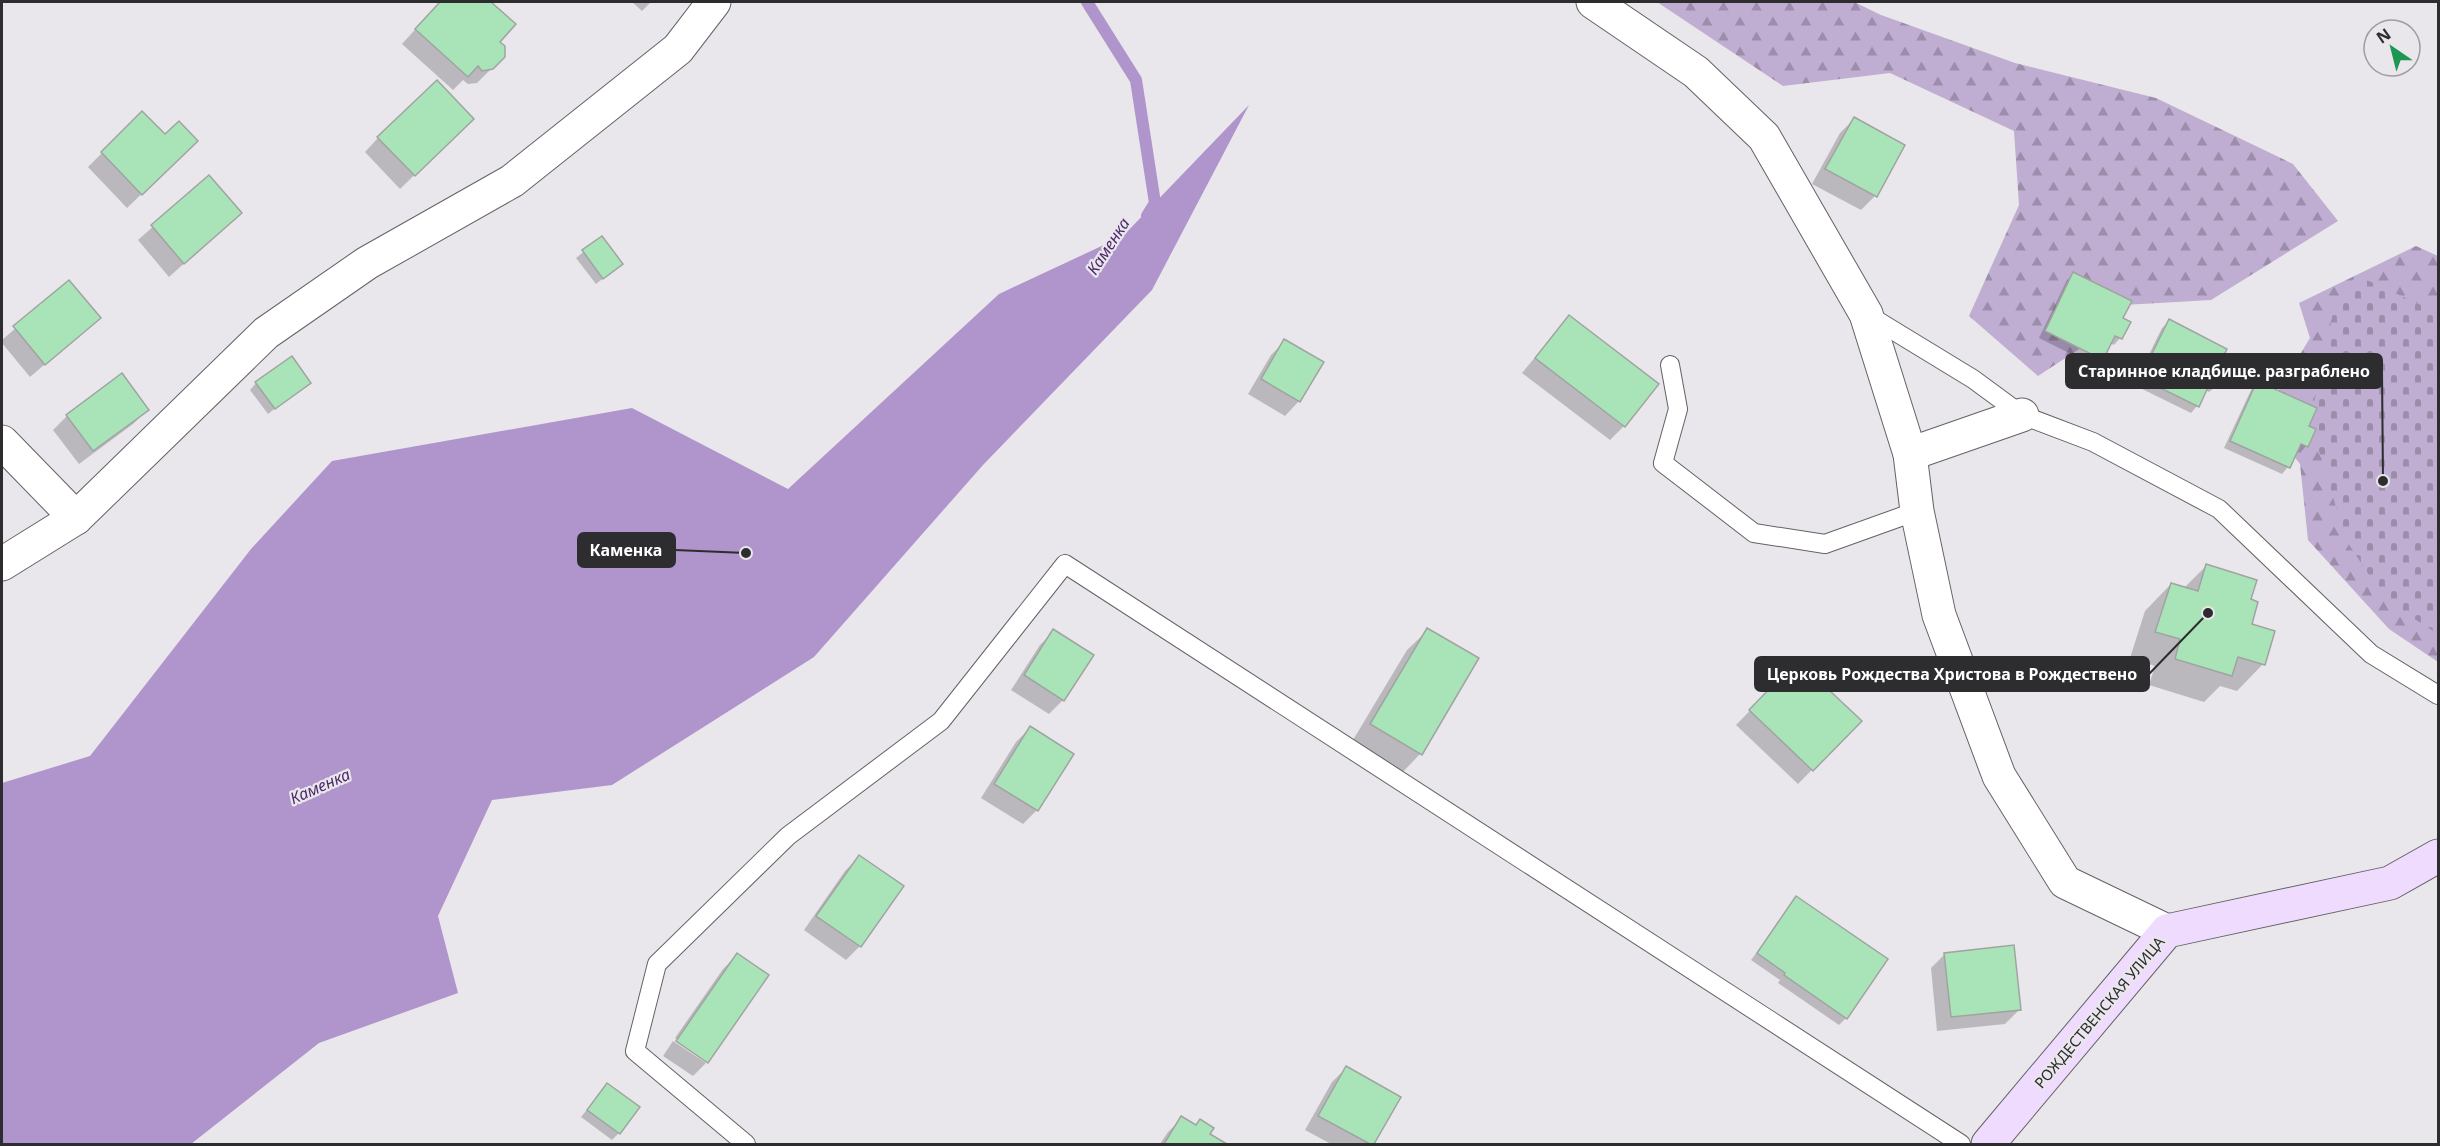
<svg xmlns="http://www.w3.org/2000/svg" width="2440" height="1146" viewBox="0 0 2440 1146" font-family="'Noto Sans',sans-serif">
  <defs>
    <pattern id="forest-firs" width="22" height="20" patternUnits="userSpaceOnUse" patternTransform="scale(1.5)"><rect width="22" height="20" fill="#bfadd2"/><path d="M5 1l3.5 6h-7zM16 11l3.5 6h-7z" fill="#9c8dab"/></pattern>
    <pattern id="cemetery-stones" width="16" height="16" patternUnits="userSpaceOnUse" patternTransform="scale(1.5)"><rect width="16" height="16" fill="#bfadd2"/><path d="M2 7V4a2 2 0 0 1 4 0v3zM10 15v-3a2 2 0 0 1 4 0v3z" fill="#9c8dab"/></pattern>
  </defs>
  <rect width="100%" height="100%" fill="#e9e7eb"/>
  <g fill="url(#forest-firs)">
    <path d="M1657 2H1854L1881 15 2015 63 2156 98 2293 164 2338 221 2211 300 2123 305 2093 340 2038 376 1969 316 2019 205 2014 131 1890 73 1783 86Z"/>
    <path d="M2416 246 2438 256V662L2389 629 2308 540 2300 464 2263 416 2310 338 2299 303Z"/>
  </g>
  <path fill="url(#cemetery-stones)" d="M2356 275 2438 313V634L2386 601 2346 540 2310 421 2333 313Z"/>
  <path fill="#b094cc" d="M1249 105 1152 290 983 465 814 657 612 785 492 800 438 916 458 993 319 1043 191 1144H2V783L90 756 251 549 332 461 632 408 788 489 999 294 1123 236Z"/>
  <g fill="#0003">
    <path d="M440 2H489L514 24 498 42 492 68 477 83 468 84 463 80 453 90 402 44Z"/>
    <path d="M632 2H651L642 11Z"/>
    <path d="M142 113 182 155 127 208 88 167Z"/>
    <path d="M472 119 400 189 365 152 378 138Z"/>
    <path d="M1854 119 1903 146 1875 196 1861 210 1812 184 1840 133Z"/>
    <path d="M209 177 240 213 169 277 138 240Z"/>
    <path d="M601 238 621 264 596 284 576 258Z"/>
    <path d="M2074 274 2121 318 2120 338 2114 345 2110 343 2102 359 2095 366 2039 338 2067 280Z"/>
    <path d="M69 282 99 318 30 377 2 343V340Z"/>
    <path d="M1569 317 1656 384 1624 426 1610 440 1522 373Z"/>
    <path d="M2169 321 2217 366 2216 386 2209 392 2205 390 2197 406 2191 413 2134 385 2162 328Z"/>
    <path d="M1285 341 1299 401 1285 416 1248 394 1271 355Z"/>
    <path d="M309 382 268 414 250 390 256 383Z"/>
    <path d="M2258 383 2307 427 2306 446 2300 453 2296 451 2288 467 2282 474 2224 448 2251 390Z"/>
    <path d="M147 410 133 424 79 464 53 430 67 416Z"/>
    <path d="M2206 566 2249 600 2250 625 2263 664 2237 691 2220 686 2204 702 2149 685 2155 666 2130 658 2145 611 2171 584 2184 588Z"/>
    <path d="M1428 630 1477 659 1420 754 1400 775 1350 745 1407 650Z"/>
    <path d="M1054 631 1063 700 1049 714 1011 690 1040 645Z"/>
    <path d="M1784 676 1860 721 1798 784 1736 725Z"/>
    <path d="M1030 728 1037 810 1023 824 981 798 1016 742Z"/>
    <path d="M859 857 860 946 846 960 804 930 845 871Z"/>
    <path d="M1797 898 1846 1018 1839 1025 1778 983 1780 980 1751 960Z"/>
    <path d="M1945 954 2019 1010 2005 1024 1937 1031 1931 968Z"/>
    <path d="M737 955 767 975 707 1063V1060L675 1038 723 969Z"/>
    <path d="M673 1041 706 1063 693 1076 663 1056Z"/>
    <path d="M1346 1068 1399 1097 1373 1144H1331L1305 1130 1332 1082Z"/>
    <path d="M607 1085 619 1133 612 1140 581 1117Z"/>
    <path d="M1182 1118 1208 1134 1224 1144H1160L1168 1132Z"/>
  </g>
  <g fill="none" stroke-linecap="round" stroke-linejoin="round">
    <path stroke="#b094cc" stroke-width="12" d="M1087 2 1136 80 1155 203 1147 216"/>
  </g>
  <g fill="#a9e4b9" stroke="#a0a4a1" stroke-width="1.5">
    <path d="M440 2H491L516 24 500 42 505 46V57L493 69 482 71 478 66 468 77 415 29Z"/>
    <path d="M437 80 474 119 415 176 377 137Z"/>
    <path d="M142 111 165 134 179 121 198 141 142 195 101 152Z"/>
    <path d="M1854 117 1905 145 1877 197 1825 169Z"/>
    <path d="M209 175 242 213 184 264 151 225Z"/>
    <path d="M602 236 623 264 603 279 582 250Z"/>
    <path d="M2073 272 2132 301 2123 318 2131 322 2122 339 2115 336 2103 360 2045 331Z"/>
    <path d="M69 280 101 318 45 365 13 326Z"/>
    <path d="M1569 315 1659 384 1625 427 1535 358Z"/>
    <path d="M2169 319 2227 349 2219 365 2226 369 2217 386 2210 383 2199 407 2140 378Z"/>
    <path d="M1284 339 1324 362 1300 402 1261 379Z"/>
    <path d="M292 356 311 383 275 409 255 382Z"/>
    <path d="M122 373 149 410 93 451 66 415Z"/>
    <path d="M2257 381 2317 408 2309 426 2316 429 2308 447 2301 444 2290 468 2230 441Z"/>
    <path d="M2206 564 2257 580 2251 599 2258 602 2252 624 2275 631 2265 665 2238 657 2232 676 2175 659 2180 639 2155 632 2171 583 2198 591Z"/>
    <path d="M1427 628 1479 658 1422 755 1370 724Z"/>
    <path d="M1053 629 1094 655 1064 701 1024 675Z"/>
    <path d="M1797 660 1862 721 1813 771 1749 710Z"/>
    <path d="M1030 726 1074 754 1038 811 994 784Z"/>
    <path d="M859 855 904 886 861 947 816 916Z"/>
    <path d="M1796 896 1888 959 1847 1019 1784 975 1785 973 1757 953Z"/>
    <path d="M2014 945 2021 1010 1951 1017 1944 953Z"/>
    <path d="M737 953 769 975 708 1063 676 1041Z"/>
    <path d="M1346 1066 1401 1097 1374 1144H1370L1318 1116Z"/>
    <path d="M607 1083 640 1107 620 1134 587 1110Z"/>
    <path d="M1181 1116 1196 1125 1200 1119 1214 1128 1210 1134 1227 1144H1164Z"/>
  </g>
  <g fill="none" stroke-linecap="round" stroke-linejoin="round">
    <g stroke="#636265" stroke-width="20">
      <g id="lane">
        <path d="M1868 315 1973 379 2022 415 2093 442 2219 509 2371 654 2438 695"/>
        <path d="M1670 365 1678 409 1663 463 1754 533 1825 544 1917 511"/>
        <path d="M746 1144 635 1051 657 964 788 836 941 721 1065 564 1961 1144"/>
      </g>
    </g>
    <g stroke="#636265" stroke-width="35">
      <g id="street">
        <path d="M1593 2 1696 72 1764 137 1866 314 1910 454 1917 511 1939 615 1999 776 2065 882 2167 931"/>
        <path d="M2 442 76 518"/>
        <path d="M1910 454 2022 415"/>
        <path d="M2 564 76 518 266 333 367 263 512 181 678 49 714 2"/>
      </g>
    </g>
    <g stroke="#636265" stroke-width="35">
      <path id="secondary" d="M1988 1144 2167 931 2390 883 2438 856"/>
    </g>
    <use href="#lane" stroke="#fff" stroke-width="18"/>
    <use href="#street" stroke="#fff" stroke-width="33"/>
    <use href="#secondary" stroke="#eedbfe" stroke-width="33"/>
  </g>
  <g text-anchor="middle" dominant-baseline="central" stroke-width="4.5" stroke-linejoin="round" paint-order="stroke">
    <g font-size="15" fill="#2d2c2e" stroke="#e9e7eb">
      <text transform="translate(2099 1012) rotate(-50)">РОЖДЕСТВЕНСКАЯ УЛИЦА</text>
    </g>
    <g font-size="16" font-style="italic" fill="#4d286a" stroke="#e9e7eb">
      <text transform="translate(1108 246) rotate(-57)">Каменка</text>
      <text transform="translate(320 786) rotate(-24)">Каменка</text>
    </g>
  </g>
  <path fill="none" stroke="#2d2c2e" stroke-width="2" d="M2383 481L2382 371M746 553L675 550M2208 613L2149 674"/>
  <g fill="#2d2c2e" stroke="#e9e7eb" stroke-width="2">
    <circle cx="2383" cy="481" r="6"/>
    <circle cx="746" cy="553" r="6"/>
    <circle cx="2208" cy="613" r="6"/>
  </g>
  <g fill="#2d2c2e" stroke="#2d2c2e" stroke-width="2">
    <rect x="2066" y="354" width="316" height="34" rx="6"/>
    <rect x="578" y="533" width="97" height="34" rx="6"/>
    <rect x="1755" y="657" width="394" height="34" rx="6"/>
  </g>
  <g font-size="16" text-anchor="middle" font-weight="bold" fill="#fff">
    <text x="2224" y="377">Старинное кладбище. разграблено</text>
    <text x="626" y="556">Каменка</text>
    <text x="1952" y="680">Церковь Рождества Христова в Рождествено</text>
  </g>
  <rect width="2440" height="1146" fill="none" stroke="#2d2c2e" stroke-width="6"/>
  <g transform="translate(2392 48) rotate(325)"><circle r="28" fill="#e9e7eb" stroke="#9e9c9f" stroke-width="1.5"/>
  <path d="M0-4.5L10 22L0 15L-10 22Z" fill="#1e9753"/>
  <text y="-9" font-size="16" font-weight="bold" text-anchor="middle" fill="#2d2c2e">N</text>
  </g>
</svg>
